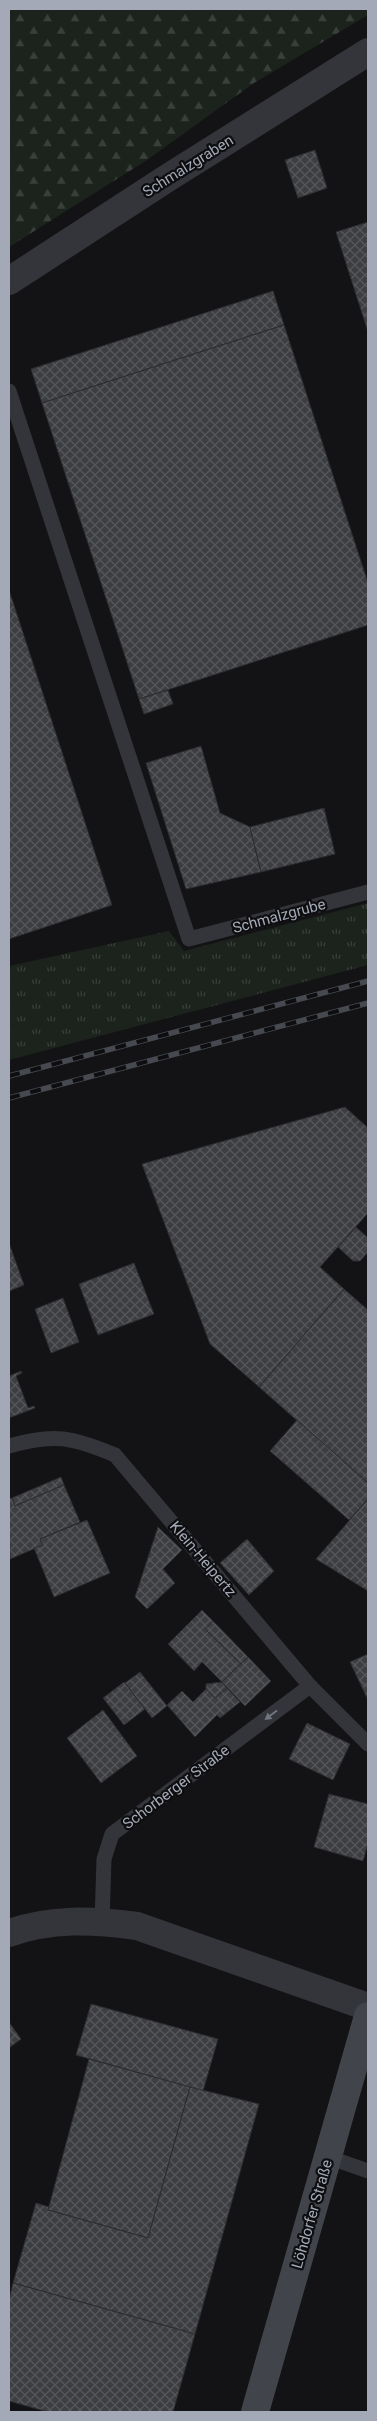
<svg xmlns="http://www.w3.org/2000/svg" width="377" height="2421" viewBox="0 0 377 2421" font-family="Roboto,sans-serif">
  <defs>
    <pattern id="grass-tufts" width="24" height="20" patternUnits="userSpaceOnUse" patternTransform="scale(1.25)"><rect width="24" height="20" fill="#1b231c"/><path d="M3 7l-1-3M5 7V3M7 7l1-3M15 17l-1-3M17 17v-4M19 17l1-3" fill="none" stroke="#39403b"/></pattern>
    <pattern id="forest-firs" width="22" height="20" patternUnits="userSpaceOnUse" patternTransform="scale(1.25)"><rect width="22" height="20" fill="#1b231c"/><path d="M5 1l3.5 6h-7zM16 11l3.5 6h-7z" fill="#39403b"/></pattern>
    <pattern id="building-cross-hatch" width="8" height="8" patternUnits="userSpaceOnUse" patternTransform="scale(1.25)"><rect width="8" height="8" fill="#3c3e42"/><path d="M0 0l8 8M0 8l8-8" fill="none" stroke="#55575b"/></pattern>
  </defs>
  <rect width="100%" height="100%" fill="#131315"/>
  <path fill="url(#grass-tufts)" d="M368 903V965L9 1060V966L169 931 184 951Z"/>
  <path fill="url(#forest-firs)" d="M9 9H368V15L254 83 147 160 9 247Z"/>
  <g fill="url(#building-cross-hatch)" stroke="#2d2d31">
    <path d="M315 150 327 188 298 198 285 160Z"/>
    <path d="M368 222V332L336 232Z"/>
    <path d="M273 291 284 325 42 403 31 369Z"/>
    <path d="M284 325 368 583V625L139 699 42 403Z"/>
    <path d="M9 590 112 905 9 939Z"/>
    <path d="M168 690 173 704 144 714 139 699Z"/>
    <path d="M201 746 220 813 250 827 261 872 186 889 146 763Z"/>
    <path d="M324 808 335 854 261 872 250 827Z"/>
    <path d="M345 1107 368 1128V1213L320 1267 344 1289 259 1387 210 1344 142 1164Z"/>
    <path d="M356 1227 368 1238V1252L360 1261H353L338 1247Z"/>
    <path d="M9 1243 24 1285 9 1291Z"/>
    <path d="M134 1263 154 1314 98 1335 79 1284Z"/>
    <path d="M344 1289 368 1310V1483L259 1387Z"/>
    <path d="M63 1298 79 1342 51 1353 35 1309Z"/>
    <path d="M21 1371 22 1373 16 1376 28 1408 34 1406 35 1408 9 1418V1376Z"/>
    <path d="M297 1420 368 1483V1499L349 1520 270 1451Z"/>
    <path d="M61 1477 64 1485 15 1506 12 1498Z"/>
    <path d="M64 1485 80 1522 40 1539 43 1545 10 1559 9 1499 12 1498 15 1506Z"/>
    <path d="M368 1499V1591L316 1559Z"/>
    <path d="M87 1520 110 1573 54 1597 34 1548 43 1545 40 1539Z"/>
    <path d="M158 1527 182 1550 163 1569 175 1583 147 1609 135 1597Z"/>
    <path d="M247 1539 274 1571 249 1595 220 1563Z"/>
    <path d="M202 1610 213 1621 205 1629 241 1664 222 1682 202 1662 194 1671 168 1644Z"/>
    <path d="M213 1621 248 1657 241 1664 205 1629Z"/>
    <path d="M368 1654V1700L350 1662Z"/>
    <path d="M248 1657 271 1681 245 1706 222 1682Z"/>
    <path d="M140 1672 167 1706 152 1718 125 1683Z"/>
    <path d="M124 1682 145 1709 124 1725 103 1698Z"/>
    <path d="M222 1682 227 1688 215 1698 206 1690V1684Z"/>
    <path d="M227 1688 240 1702 220 1718 217 1715 195 1737 167 1705 182 1691 193 1702 206 1689 215 1698Z"/>
    <path d="M103 1710 137 1756 101 1783 67 1738Z"/>
    <path d="M307 1723 350 1744 333 1780 289 1759Z"/>
    <path d="M329 1794 368 1804V1843L363 1861 314 1847Z"/>
    <path d="M91 2004 218 2039 203 2091 76 2055Z"/>
    <path d="M9 2022 21 2039 9 2048Z"/>
    <path d="M89 2059 190 2087 148 2238 48 2210Z"/>
    <path d="M190 2087 259 2104 195 2334 13 2283 36 2203 49 2207 48 2210 148 2238Z"/>
    <path d="M13 2283 195 2334 173 2412H48L9 2401V2300Z"/>
  </g>
  <g fill="none" stroke-linecap="round" stroke-linejoin="round">
    <g stroke="#34353a" stroke-width="15">
      <path d="M9 391 189 939 368 892"/>
      <path d="M9 1446C54 1433 72 1437 115 1455L310 1686 368 1744"/>
      <path d="M102 1922 104 1859 112 1834 310 1686"/>
      <path d="M328 2157 368 2171"/>
    </g>
    <path stroke="#34353a" stroke-width="28" d="M9 281 169 177 368 52"/>
    <path stroke="#34353a" stroke-width="28" d="M9 1933C52 1918 92 1920 137 1926L368 2007"/>
    <path stroke="#41444a" stroke-width="28" d="M255 2412 368 2016"/>
    <g stroke="#46494f" stroke-width="5.5">
      <g id="rail">
        <path d="M9 1076 368 981"/>
        <path d="M9 1098 368 1003"/>
      </g>
    </g>
    <use href="#rail" stroke="#0e0e10" stroke-width="4" stroke-dasharray="11" stroke-linecap="butt"/>
  </g>
  <defs><path id="oneway-solid" d="M-6-.8H1V-3.2L6.5 0L1 3.2V.8H-6Z" transform="scale(1.25)"/></defs>
  <use fill="#71757e" href="#oneway-solid" transform="translate(271 1715) rotate(143)"/>
  <g text-anchor="middle" dominant-baseline="central" stroke-width="4.5" stroke-linejoin="round" paint-order="stroke">
    <g font-size="15" fill="#a3a9b6" stroke="#0e0e10">
      <text transform="translate(188 166) rotate(-32)">Schmalzgraben</text>
      <text transform="translate(279 916) rotate(-15)">Schmalzgrube</text>
      <text transform="translate(203 1559) rotate(50)">Klein-Heipertz</text>
      <text transform="translate(176 1787) rotate(-37)">Schorberger Straße</text>
      <text transform="translate(312 2214) rotate(-74)">Löhdorfer Straße</text>
    </g>
  </g>
  <rect width="377" height="2421" fill="none" stroke="#a3a9b6" stroke-width="20"/>
</svg>
